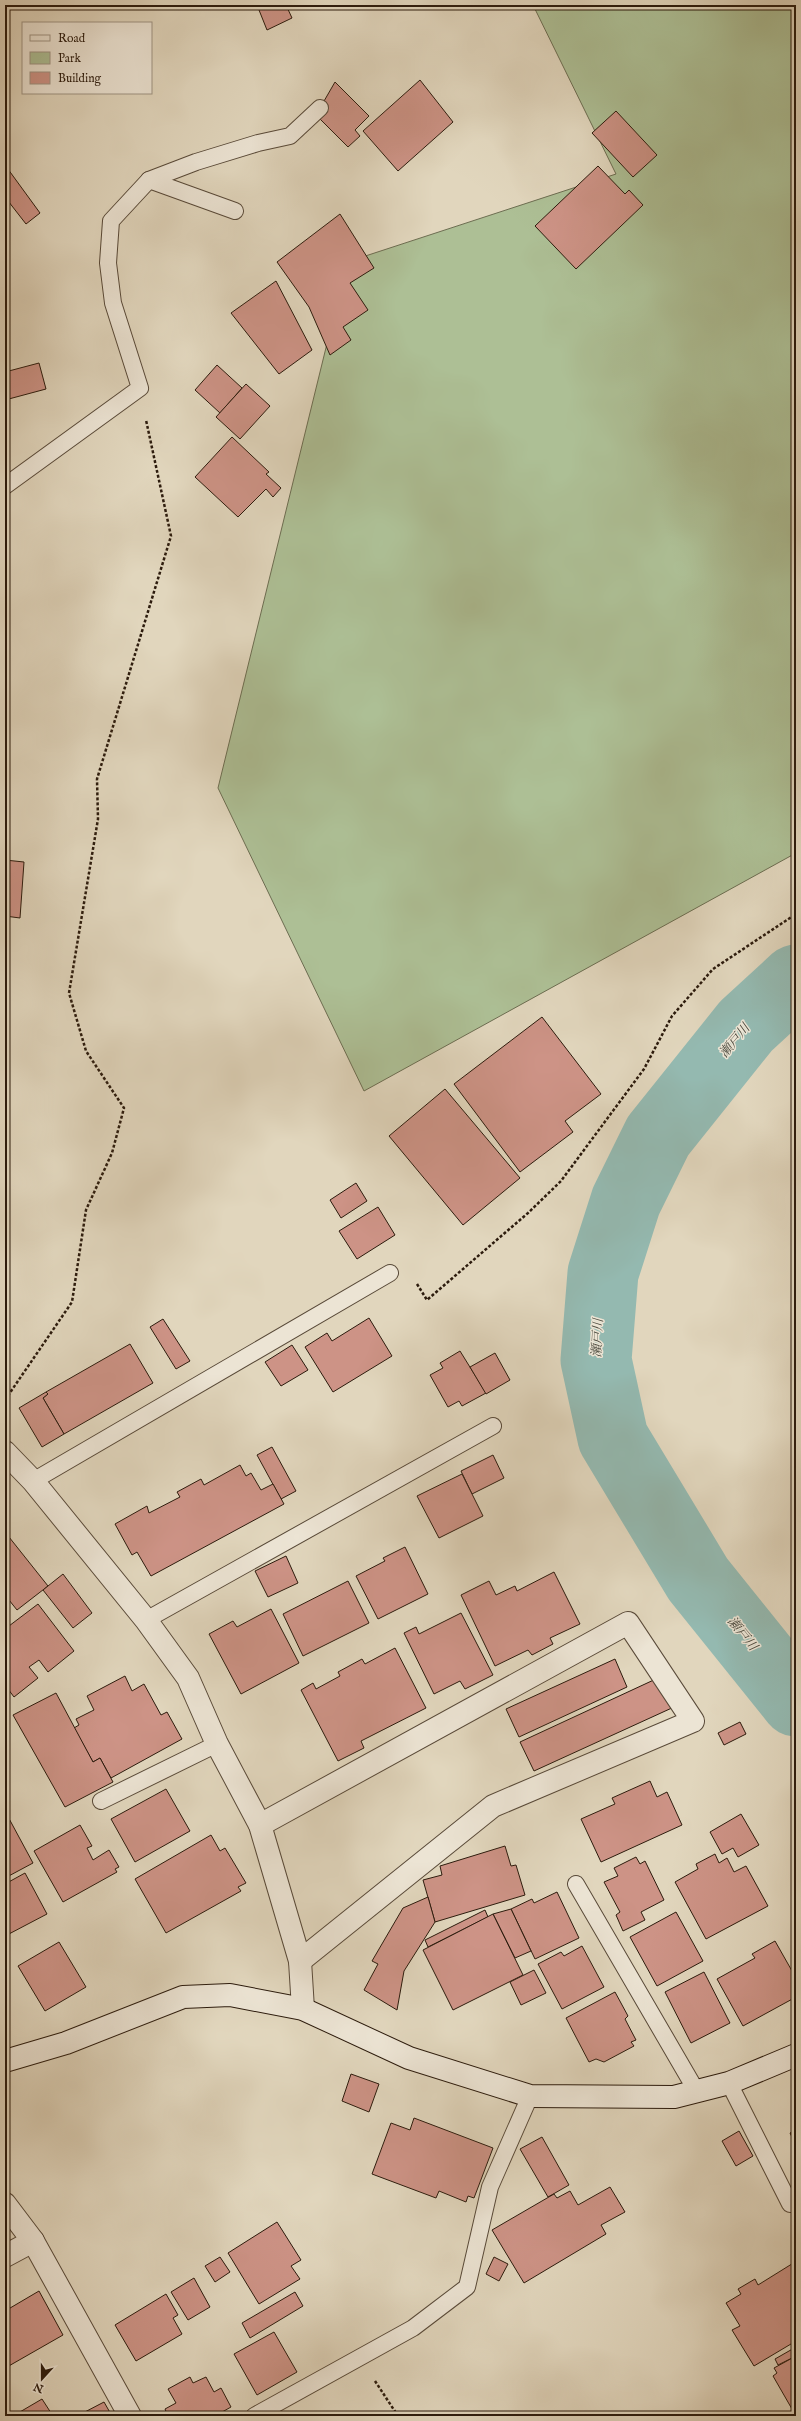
<svg xmlns="http://www.w3.org/2000/svg" width="801" height="2421" viewBox="0 0 801 2421" font-family="'IM FELL English','Noto Serif JP',serif">
  <rect width="100%" height="100%" fill="#e1d6bd"/>
  <filter id="stains"><feTurbulence type="fractalNoise" baseFrequency=".005" numOctaves="4"/><feColorMatrix values="0 0 0 0 .2 0 0 0 0 .09 0 0 0 0 .02 0 0 0 .5 -.17"/></filter>
  <radialGradient id="worn" r=".72"><stop offset=".6" stop-color="#630" stop-opacity="0"/><stop offset="1" stop-color="#630" stop-opacity=".3"/></radialGradient>
  <path fill="#adbf95" stroke="#6c6d51" d="M533 5H796V853L364 1091 218 788 347 262 616 174Z"/>
  <g fill="none" stroke-linecap="round" stroke-linejoin="round">
    <path stroke="#94b9b0" stroke-width="71" d="M796 980 746 1026 658 1136 626 1201 603 1273 596 1360 613 1438 698 1579 796 1701"/>
  </g>
  <g fill="#cd9386" stroke="#2c1b0d">
    <path d="M257 5H286L292 18 267 30Z"/>
    <path d="M420 80 453 122 398 171 363 131Z"/>
    <path d="M335 82 369 116 355 130 360 136 348 147 316 115Z"/>
    <path d="M616 111 657 155 633 177 592 133Z"/>
    <path d="M5 165 40 213 26 224 5 197Z"/>
    <path d="M598 166 625 194 629 190 643 205 576 269 535 226Z"/>
    <path d="M340 214 374 268 350 283 368 310 343 327 351 340 330 355 309 307 277 262Z"/>
    <path d="M276 281 312 350 279 374 231 313Z"/>
    <path d="M39 363 46 389 5 400V372Z"/>
    <path d="M217 365 242 388 220 413 195 390Z"/>
    <path d="M246 384 270 406 240 439 216 417Z"/>
    <path d="M232 437 269 472 266 474 281 488 273 497 266 489 238 517 195 477Z"/>
    <path d="M5 860 24 862 20 918 5 916Z"/>
    <path d="M542 1017 601 1094 565 1121 573 1132 520 1172 454 1084Z"/>
    <path d="M445 1089 520 1178 463 1225 389 1136Z"/>
    <path d="M356 1183 367 1201 341 1218 330 1200Z"/>
    <path d="M378 1207 395 1235 357 1259 339 1231Z"/>
    <path d="M369 1318 392 1356 333 1392 305 1347 327 1333 332 1341Z"/>
    <path d="M163 1319 190 1361 176 1369 150 1327Z"/>
    <path d="M130 1344 153 1383 64 1434 43 1398 48 1394 46 1392Z"/>
    <path d="M292 1345 308 1370 281 1386 265 1362Z"/>
    <path d="M460 1351 486 1393 462 1406 459 1401 448 1407 430 1375 443 1368 440 1363Z"/>
    <path d="M495 1353 510 1380 486 1394 470 1367Z"/>
    <path d="M46 1392 48 1394 43 1398 64 1434 42 1447 19 1408Z"/>
    <path d="M272 1447 296 1491 281 1499 257 1455Z"/>
    <path d="M493 1455 504 1478 472 1494 461 1471Z"/>
    <path d="M240 1465 246 1476 251 1473 261 1490 273 1484 284 1504 151 1576 137 1552 132 1555 115 1524 147 1506 149 1513 180 1497 177 1492 201 1479 204 1485Z"/>
    <path d="M462 1474 483 1516 439 1538 417 1496Z"/>
    <path d="M9 1537 48 1586 17 1610 5 1595V1540Z"/>
    <path d="M405 1547 428 1594 378 1619 356 1576 385 1561 383 1558Z"/>
    <path d="M286 1556 298 1583 268 1597 255 1571Z"/>
    <path d="M554 1572 580 1624 550 1638 553 1644 532 1655 528 1650 495 1666 461 1595 489 1581 496 1595 515 1586 517 1591Z"/>
    <path d="M63 1574 92 1613 73 1628 43 1590Z"/>
    <path d="M348 1581 369 1623 303 1656 283 1614Z"/>
    <path d="M38 1604 74 1651 48 1672 39 1660 29 1667 38 1678 14 1697 5 1685V1629Z"/>
    <path d="M271 1609 299 1663 241 1694 209 1634 233 1621 237 1627Z"/>
    <path d="M461 1613 493 1675 465 1689 460 1681 434 1694 404 1633 416 1627 419 1634Z"/>
    <path d="M395 1648 426 1708 361 1741 364 1748 338 1761 301 1690 313 1683 316 1689 340 1676 338 1672 362 1659 365 1664Z"/>
    <path d="M615 1659 627 1687 519 1737 506 1709Z"/>
    <path d="M125 1676 132 1691 144 1684 161 1715 167 1712 182 1739 111 1778 100 1758 93 1762 74 1728 79 1725 76 1719 94 1710 87 1696Z"/>
    <path d="M658 1678 674 1707 534 1771 520 1742Z"/>
    <path d="M56 1693 93 1762 100 1758 113 1782 65 1807 13 1715Z"/>
    <path d="M740 1722 746 1734 724 1745 718 1733Z"/>
    <path d="M650 1781 657 1797 667 1792 682 1825 601 1862 581 1819 615 1804 612 1798Z"/>
    <path d="M166 1789 190 1831 135 1862 111 1819Z"/>
    <path d="M6 1813 33 1863 5 1878V1814Z"/>
    <path d="M741 1814 759 1845 738 1857 733 1848 722 1854 710 1832Z"/>
    <path d="M80 1825 92 1846 87 1848 93 1860 109 1850 119 1867 115 1869 117 1872 63 1902 34 1851Z"/>
    <path d="M211 1835 220 1851 225 1848 246 1883 238 1887 241 1891 166 1933 135 1879Z"/>
    <path d="M505 1846 511 1866 516 1865 525 1895 435 1922 423 1880 442 1875 440 1866Z"/>
    <path d="M715 1854 719 1863 727 1858 734 1872 746 1866 768 1906 706 1939 675 1882 698 1869 696 1864Z"/>
    <path d="M636 1857 640 1864 645 1861 664 1900 641 1912 645 1920 623 1931 616 1915 620 1912 604 1882 618 1876 614 1868Z"/>
    <path d="M25 1873 47 1914 7 1935 5 1884Z"/>
    <path d="M557 1892 579 1938 535 1959 511 1909 532 1899 534 1903Z"/>
    <path d="M428 1897 435 1922 404 1971 397 2010 364 1990 378 1964 372 1961 403 1908Z"/>
    <path d="M511 1909 531 1951 515 1958 493 1914Z"/>
    <path d="M485 1910 488 1917 428 1947 425 1940Z"/>
    <path d="M676 1912 703 1961 657 1986 630 1937Z"/>
    <path d="M493 1914 523 1975 453 2010 423 1950Z"/>
    <path d="M775 1941 796 1978V1997L743 2026 717 1979 755 1958 752 1954Z"/>
    <path d="M59 1942 86 1987 45 2011 18 1966Z"/>
    <path d="M582 1946 604 1987 562 2009 538 1964 561 1952 564 1956Z"/>
    <path d="M534 1970 546 1993 521 2005 510 1982Z"/>
    <path d="M704 1972 730 2023 691 2043 665 1992Z"/>
    <path d="M615 1992 628 2016 625 2019 636 2040 631 2042 634 2046 604 2062 596 2059 589 2062 566 2018Z"/>
    <path d="M351 2074 379 2084 369 2112 342 2101Z"/>
    <path d="M414 2118 493 2148 474 2198 468 2196 466 2202 439 2191 436 2198 372 2174 391 2123 410 2130Z"/>
    <path d="M796 2130V2145L790 2133Z"/>
    <path d="M739 2131 753 2156 736 2166 722 2141Z"/>
    <path d="M542 2137 569 2185 548 2197 520 2149Z"/>
    <path d="M610 2187 625 2212 601 2225 606 2234 524 2283 492 2230 554 2194 557 2198 570 2191 578 2205Z"/>
    <path d="M277 2222 301 2260 291 2266 300 2279 259 2304 228 2253Z"/>
    <path d="M220 2257 230 2272 215 2282 205 2266Z"/>
    <path d="M494 2257 508 2264 499 2281 486 2274Z"/>
    <path d="M795 2262 796 2341 754 2366 732 2330 740 2326 726 2303 741 2294 738 2289 755 2279 758 2285Z"/>
    <path d="M194 2278 210 2307 188 2320 171 2292Z"/>
    <path d="M39 2291 63 2335 7 2367 5 2364V2311Z"/>
    <path d="M295 2292 303 2306 250 2338 242 2323Z"/>
    <path d="M166 2294 178 2315 173 2318 182 2334 136 2361 115 2325Z"/>
    <path d="M274 2332 297 2372 257 2395 234 2354Z"/>
    <path d="M796 2347V2356L778 2365 775 2359Z"/>
    <path d="M796 2356V2416L773 2376 777 2373 774 2368Z"/>
    <path d="M190 2377 193 2383 206 2377 214 2392 221 2388 231 2407 215 2416H168L165 2409 176 2403 168 2389Z"/>
    <path d="M42 2399 53 2416H13Z"/>
    <path d="M104 2402 112 2416H82L81 2414Z"/>
  </g>
  <g fill="none" stroke-linecap="round" stroke-linejoin="round">
    <g stroke="#594a39" stroke-width="18">
      <g id="lane">
        <path d="M149 180 235 211"/>
        <path d="M5 486 140 388 113 303 108 263 111 221 149 180 196 162 258 143 290 136 320 108"/>
        <path d="M33 1481 390 1273"/>
        <path d="M146 1620 493 1426"/>
        <path d="M101 1801 217 1744"/>
        <path d="M576 1884 697 2092"/>
        <path d="M729 2083 790 2204"/>
        <path d="M254 2416 413 2328 467 2287 490 2187 530 2096"/>
      </g>
    </g>
    <g stroke="#594a39" stroke-width="24">
      <g id="street">
        <path d="M5 1452 33 1481 146 1620 188 1678 217 1744 260 1825 300 1961 303 2009"/>
        <path d="M260 1825 628 1623 693 1721 493 1806 300 1961"/>
        <path d="M5 2204 33 2241 130 2416"/>
        <path d="M5 2256 33 2241"/>
      </g>
    </g>
    <g stroke="#2c1b0d" stroke-width="24">
      <path id="secondary" d="M5 2061 66 2043 183 1997 230 1995 303 2009 409 2058 530 2096 674 2097 729 2083 796 2055"/>
    </g>
    <g stroke="#2c1b0d" stroke-width="2.5" stroke-dasharray="3 2" stroke-linecap="butt">
      <path d="M417 1284 427 1300 528 1213 561 1181 644 1069 672 1016 713 969 796 914"/>
      <path d="M5 1400 72 1302 86 1210 112 1153 124 1108 86 1051 69 993 98 819 97 779 171 536 146 420"/>
      <path d="M375 2381 398 2416"/>
    </g>
    <use href="#lane" stroke="#ece4d4" stroke-width="16"/>
    <use href="#street" stroke="#ece4d4" stroke-width="22"/>
    <use href="#secondary" stroke="#ece4d4" stroke-width="22"/>
  </g>
  <g text-anchor="middle" dominant-baseline="central" stroke-width="3" stroke-linejoin="round" paint-order="stroke">
    <g font-size="13" font-style="italic" fill="#4b4a3e" stroke="#ece4d4">
      <text transform="translate(735 1041) rotate(-50)">瀬戸川</text>
      <text transform="translate(598 1338) rotate(-87)">瀬戸川</text>
      <text transform="translate(742 1634) rotate(51)">瀬戸川</text>
    </g>
  </g>
  <rect width="801" height="2421" fill="none" stroke="#e1d6bd" stroke-width="20"/>
  <rect x="6" y="6" width="789" height="2409" fill="none" stroke="#2c1b0d" stroke-width="2"/>
  <rect x="10" y="10" width="781" height="2401" fill="none" stroke="#2c1b0d"/>
  <rect x="22" y="22" width="130" height="72" fill="#ece4d4" stroke="#9f9484"/>
  <rect x="30" y="35" width="20" height="6" fill="#ece4d4" stroke="#9f9484"/>
  <text x="58" y="42" font-size="12" fill="#2c1b0d">Road</text>
  <rect x="30" y="52" width="20" height="12" fill="#adbf95" stroke="#9f9484"/>
  <text x="58" y="62" font-size="12" fill="#2c1b0d">Park</text>
  <rect x="30" y="72" width="20" height="12" fill="#cd9386" stroke="#9f9484"/>
  <text x="58" y="82" font-size="12" fill="#2c1b0d">Building</text>
  <g transform="translate(42 2379) rotate(201)" stroke="#ece4d4" stroke-width="3" paint-order="stroke">
  <path d="M0-3L7 15L0 10L-7 15Z" fill="#2c1b0d"/>
  <text y="-6" font-size="11" font-weight="bold" text-anchor="middle" fill="#2c1b0d">N</text>
  </g>
  <rect width="100%" height="100%" filter="url(#stains)"/>
  <rect width="100%" height="100%" fill="url(#worn)"/>
</svg>
